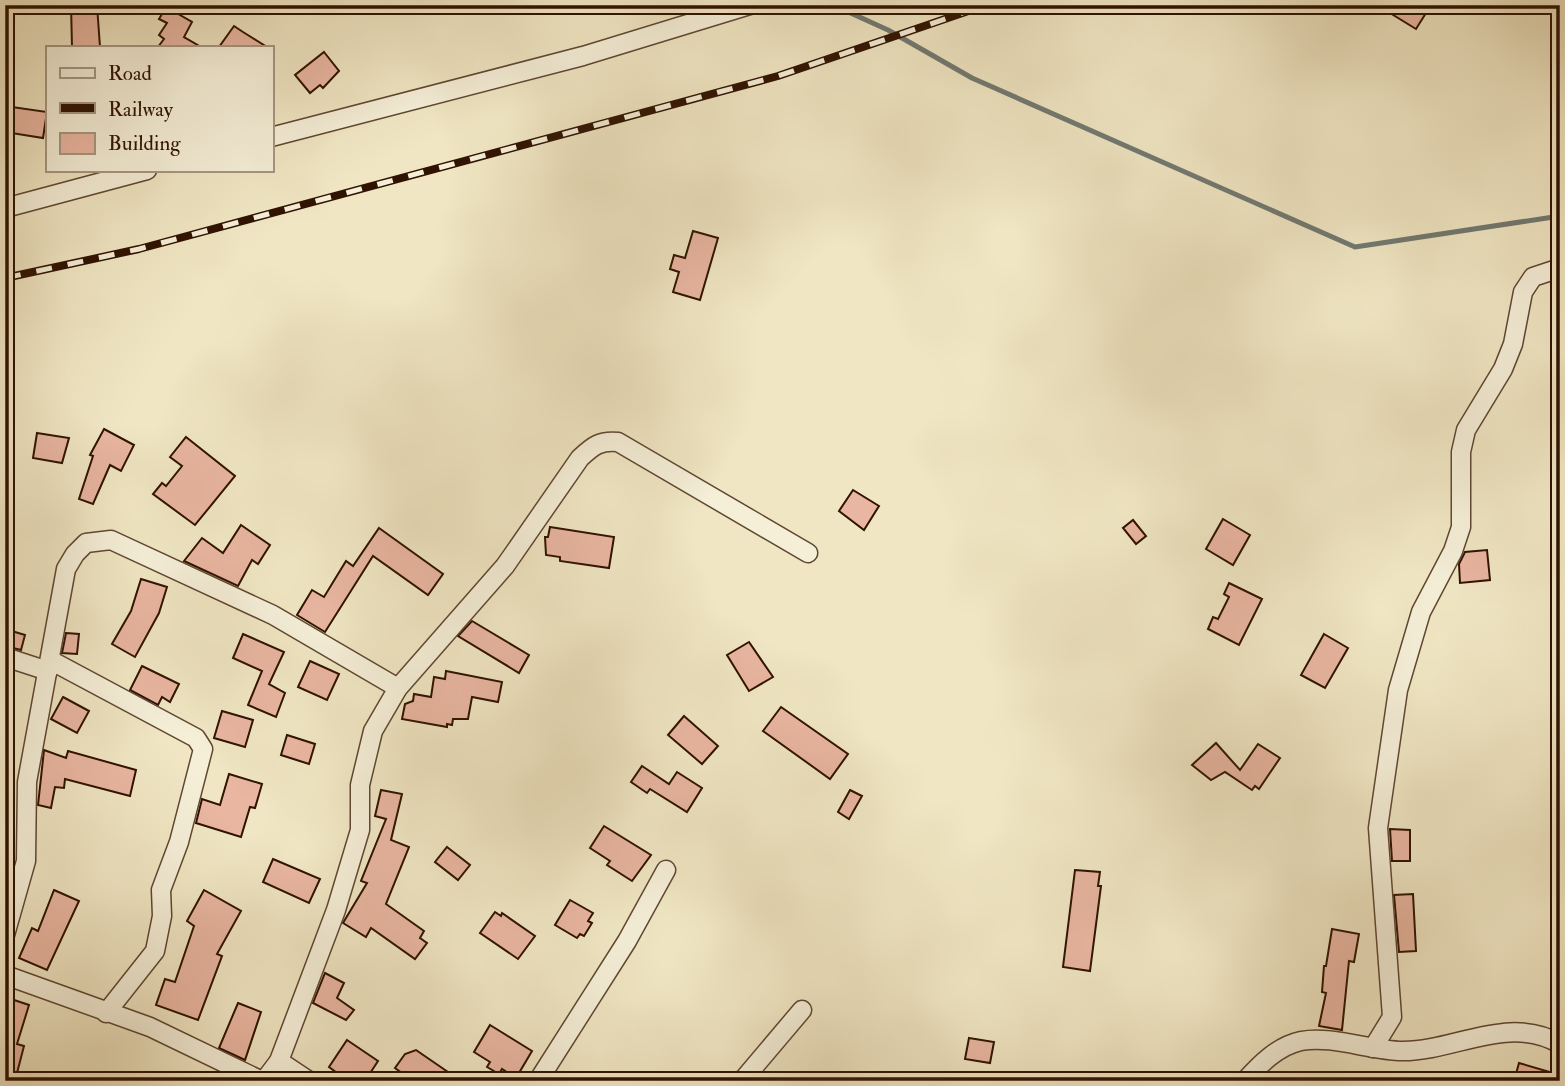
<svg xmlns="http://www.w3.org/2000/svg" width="1565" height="1086" viewBox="0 0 1565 1086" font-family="'IM FELL Double Pica',serif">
  <rect width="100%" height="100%" fill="#f0e6c3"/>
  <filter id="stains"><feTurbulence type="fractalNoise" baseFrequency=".00286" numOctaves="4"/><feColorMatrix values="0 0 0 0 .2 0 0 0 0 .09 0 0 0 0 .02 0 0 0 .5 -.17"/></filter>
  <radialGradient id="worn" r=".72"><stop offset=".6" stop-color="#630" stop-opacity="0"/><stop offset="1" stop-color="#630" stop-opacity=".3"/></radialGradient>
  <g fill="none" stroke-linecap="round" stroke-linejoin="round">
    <path stroke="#717971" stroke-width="5" d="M833 5 888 30 972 78 1355 247 1560 216"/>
  </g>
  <g fill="#e9b6a1" stroke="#2f1200" stroke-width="2">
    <path d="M71 5H97L100 47H72Z"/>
    <path d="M1377 5H1431L1416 29Z"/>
    <path d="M166 7 192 22 184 37 201 47H158L164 39 159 35 167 23 159 19Z"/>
    <path d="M234 26 243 32 267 47H219Z"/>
    <path d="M324 52 339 71 323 88 320 85 310 93 295 75Z"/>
    <path d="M5 106 47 112 43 138 5 132Z"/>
    <path d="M693 231 718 238 700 300 673 292 679 272 670 269 674 255 685 258Z"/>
    <path d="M104 429 134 445 121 471 110 465 93 504 79 499 93 456 90 455Z"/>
    <path d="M37 433 69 438 62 463 33 458Z"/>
    <path d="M186 437 235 476 195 525 153 494 162 483 166 486 182 466 170 457Z"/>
    <path d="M853 490 879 506 864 530 839 511Z"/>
    <path d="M1223 519 1250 535 1233 565 1206 549Z"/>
    <path d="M1133 520 1146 536 1136 544 1123 528Z"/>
    <path d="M241 525 270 545 258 564 252 560 238 586 184 561 202 538 223 553Z"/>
    <path d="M550 527 614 537 609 568 560 561V557L546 555 545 537H548Z"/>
    <path d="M379 528 443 574 428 595 373 556 325 632 297 615 312 590 324 597 346 561 353 566Z"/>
    <path d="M1487 550 1490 580 1460 583 1459 564 1465 552Z"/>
    <path d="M141 579 167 587 159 613 135 657 112 644 131 611Z"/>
    <path d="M1229 583 1262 599 1239 645 1208 629 1213 617 1218 619 1229 597 1224 594Z"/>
    <path d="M472 621 529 655 519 673 458 636Z"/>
    <path d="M5 629 25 635 21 650 5 646Z"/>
    <path d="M66 633 79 634 77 654 62 653Z"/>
    <path d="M243 634 284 652 269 684 285 693 276 717 248 705 262 671 233 658Z"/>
    <path d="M1324 634 1348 648 1325 688 1301 675Z"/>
    <path d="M749 642 773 677 749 691 727 655Z"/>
    <path d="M310 661 339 674 327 700 298 687Z"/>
    <path d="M142 666 179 684 170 702 162 697 158 705 130 690Z"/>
    <path d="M446 671 502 682 498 702 472 697 468 719H453L452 725 447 724V727L402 719 405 704 413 701 414 694 431 697 434 677 445 679Z"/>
    <path d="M63 697 89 711 77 733 51 719Z"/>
    <path d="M781 707 848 754 830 779 763 731Z"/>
    <path d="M222 711 253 720 245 747 214 738Z"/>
    <path d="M684 716 718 746 702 764 668 735Z"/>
    <path d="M287 735 315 744 309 764 281 755Z"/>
    <path d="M1216 743 1240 770 1258 744 1280 758 1259 789 1255 786 1252 790 1225 772 1211 780 1192 765Z"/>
    <path d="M44 750 66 758 68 751 136 770 130 796 65 779 64 788 55 787 51 808 38 805Z"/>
    <path d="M642 766 669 784 677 772 702 788 687 812 650 789 647 793 631 782Z"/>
    <path d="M229 774 262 784 255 808 250 807 241 837 196 823 202 799 220 805Z"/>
    <path d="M381 790 402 794 391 840 409 847 386 904 424 931 420 938 427 943 415 959 371 928 366 937 343 923 367 883 361 881 386 819 375 816Z"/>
    <path d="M850 790 862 796 849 819 838 812Z"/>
    <path d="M604 826 651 855 632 881 607 865 610 861 590 848Z"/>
    <path d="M1390 829 1410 830V861H1392Z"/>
    <path d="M447 847 470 865 458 880 435 862Z"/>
    <path d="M273 859 320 879 309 903 263 882Z"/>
    <path d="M1075 870 1100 872 1098 886H1101L1090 971 1063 967Z"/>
    <path d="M54 890 79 901 47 970 19 958 32 928 38 931Z"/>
    <path d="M204 890 241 911 217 954 222 956 198 1020 156 1005 165 979 175 982 194 926 187 921Z"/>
    <path d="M1413 894 1416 951 1399 952 1394 895Z"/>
    <path d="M570 900 593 913 588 921 592 923 584 936 580 934 577 938 555 925Z"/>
    <path d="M495 912 501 916 502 913 535 936 518 959 480 933Z"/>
    <path d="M1332 929 1359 934 1354 962 1349 961 1342 1030 1319 1026 1326 993 1322 992 1324 966H1326Z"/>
    <path d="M325 973 344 983 337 998 354 1010 346 1020 313 1003Z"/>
    <path d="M5 997 29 1005 17 1044 24 1046 17 1073 5 1071Z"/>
    <path d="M238 1003 261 1012 245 1060 219 1048Z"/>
    <path d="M490 1025 532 1051 516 1078 502 1069 499 1074 487 1067 490 1062 474 1052Z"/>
    <path d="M969 1038 994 1042 990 1063 965 1059Z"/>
    <path d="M347 1040 378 1061 365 1081H348L329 1067Z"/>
    <path d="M416 1050 461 1081H413L395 1068 405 1054Z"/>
    <path d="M1519 1063 1560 1075V1081H1514Z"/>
  </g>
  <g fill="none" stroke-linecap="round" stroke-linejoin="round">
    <g stroke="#5f4731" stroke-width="21">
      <g id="minor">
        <path d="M271 137 583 56 750 5"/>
        <path d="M5 208 147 170"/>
        <path d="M5 657 48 671"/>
        <path d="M50 660 196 738 203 749 179 842 161 890 162 916 155 951 106 1013"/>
        <path d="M5 935 26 861 27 782 66 569 75 554 86 543 111 540 273 615 398 688"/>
        <path d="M5 975 150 1027 262 1081"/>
        <path d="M1373 1048 1392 1017 1378 828 1398 690 1421 612 1453 551 1461 527V452L1466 430 1503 369 1513 344 1523 292 1533 277 1560 268"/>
        <path d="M279 1061 309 1081"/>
        <path d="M264 1081 279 1061 336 910 360 830V785L373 731 398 688 505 566 580 458C593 446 600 440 618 442L808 553"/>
        <path d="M538 1081 627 941 666 870"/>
        <path d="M742 1081 802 1010"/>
        <path d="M1245 1081C1260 1064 1278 1046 1301 1041 1333 1035 1370 1051 1403 1051 1455 1051 1509 1014 1560 1044"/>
      </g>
    </g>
    <use href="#minor" stroke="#f5efd8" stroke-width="18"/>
    <g stroke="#2f1200" stroke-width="8">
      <path id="rail" d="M5 278 139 249 778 76 986 5"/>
    </g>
    <use href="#rail" stroke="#f5efd8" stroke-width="5" stroke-dasharray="16" stroke-linecap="butt"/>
  </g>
  <rect width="1565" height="1086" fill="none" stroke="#f0e6c3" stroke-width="28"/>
  <rect x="7" y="7" width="1551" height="1072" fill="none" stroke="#2f1200" stroke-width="3.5"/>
  <rect x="14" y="14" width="1537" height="1058" fill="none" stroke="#2f1200" stroke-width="2"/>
  <rect x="46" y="46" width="228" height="126" fill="#f5efd8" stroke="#a69782" stroke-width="2"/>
  <rect x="60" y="68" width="35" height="10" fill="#f5efd8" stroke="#a69782" stroke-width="2"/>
  <text x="108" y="80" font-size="21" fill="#2f1200">Road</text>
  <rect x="60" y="103" width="35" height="10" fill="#2f1200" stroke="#a69782" stroke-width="2"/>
  <text x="108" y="116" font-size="21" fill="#2f1200">Railway</text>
  <rect x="60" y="133" width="35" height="21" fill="#e9b6a1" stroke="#a69782" stroke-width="2"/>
  <text x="108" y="150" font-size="21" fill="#2f1200">Building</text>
  <rect width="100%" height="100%" filter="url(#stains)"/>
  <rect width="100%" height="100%" fill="url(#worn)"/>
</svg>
